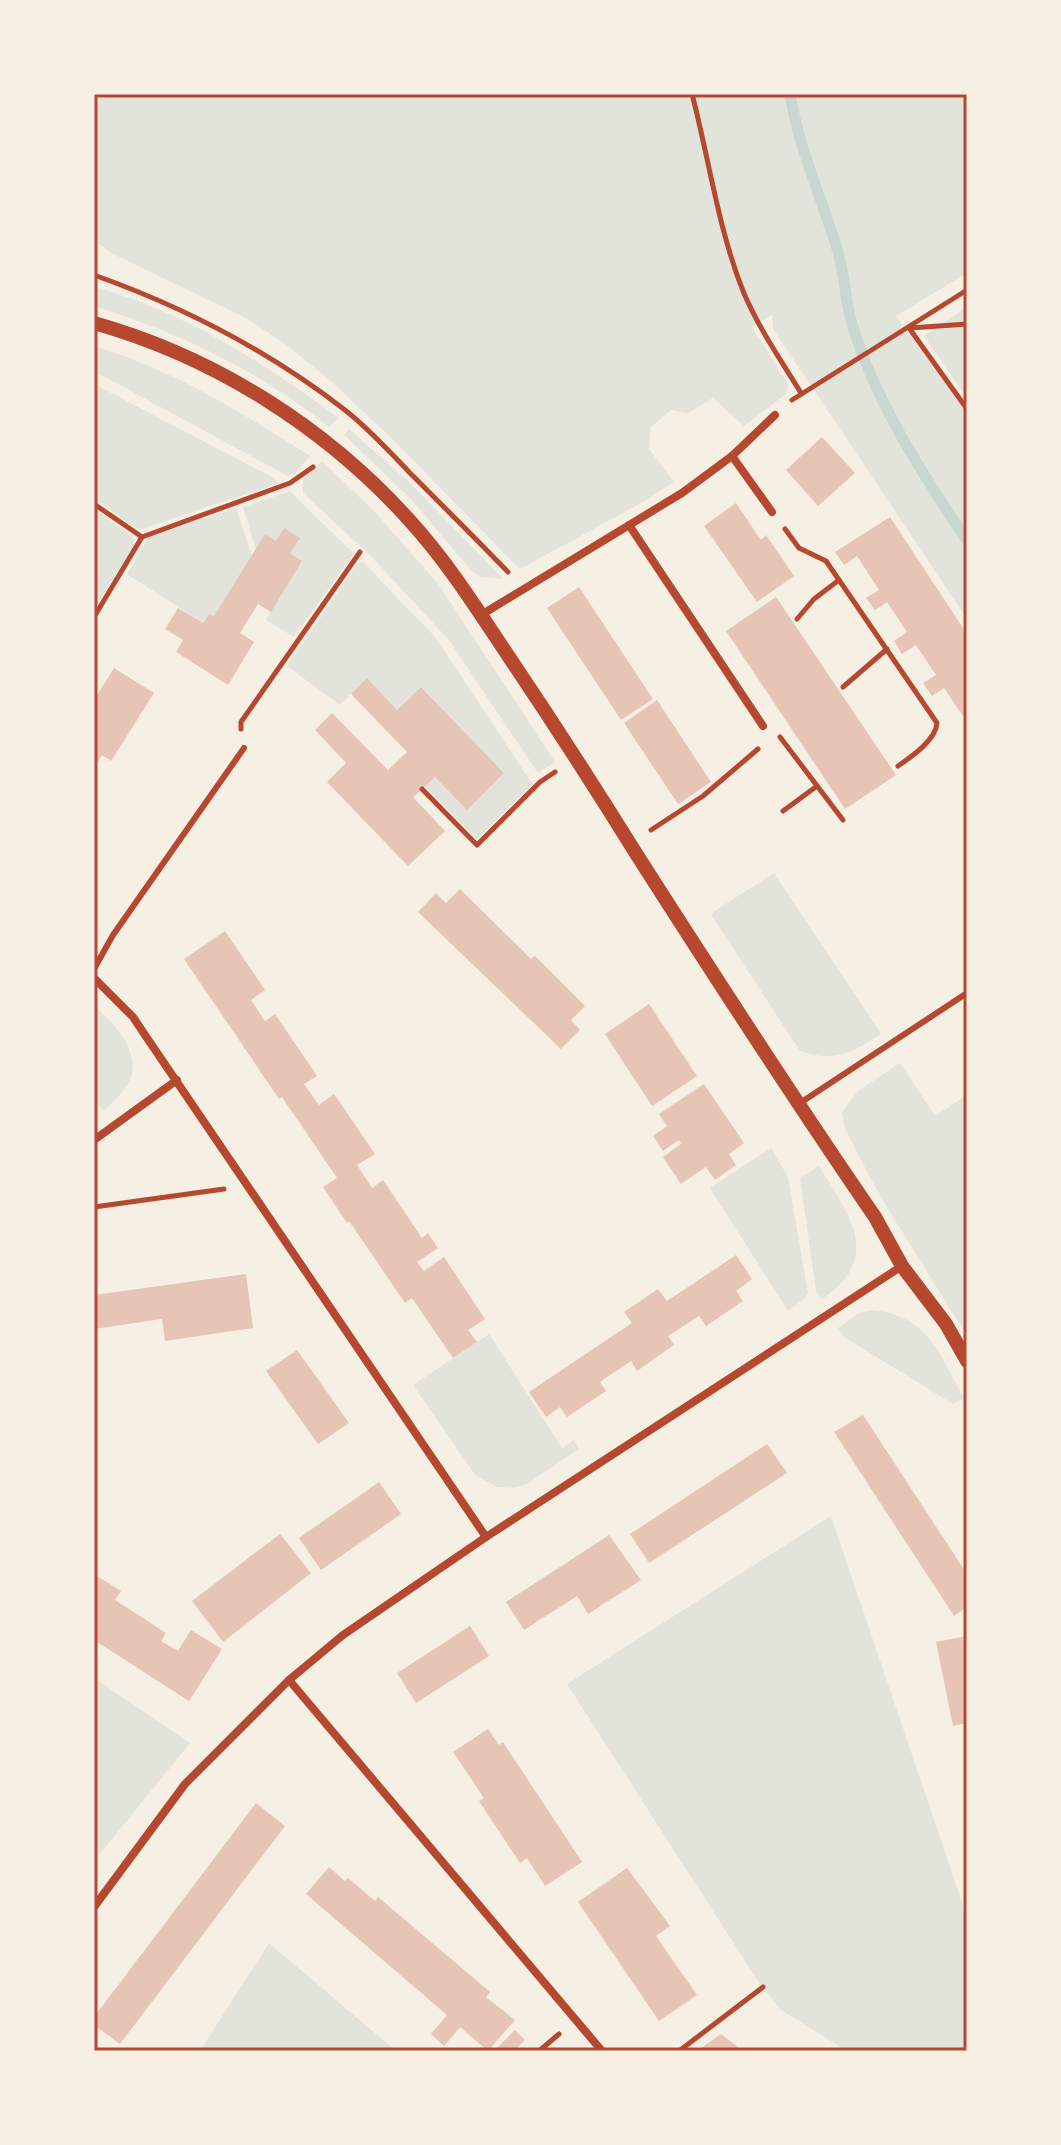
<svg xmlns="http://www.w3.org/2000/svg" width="1061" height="2145" viewBox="0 0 1061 2145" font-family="'DejaVu Sans',sans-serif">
  <rect width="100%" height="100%" fill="#f6efe4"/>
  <g fill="#e2e4dc">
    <path d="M94 94H967V273L896 316 967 413V619L773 329 772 315 752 327 788 384 786 394 744 426 713 398 688 413 671 410 651 427 649 449 674 482 643 502 520 569 388 435 332 382 288 346 246 318 113 254 94 240Z"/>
    <path d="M94 287C183 311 265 363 338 418L329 427C256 369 182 334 94 306Z"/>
    <path d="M967 307V398L924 336Z"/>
    <path d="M94 346C178 372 237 410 310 456L296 473 288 476 94 371Z"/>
    <path d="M94 384 272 477 279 483 139 530 94 498Z"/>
    <path d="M349 429 409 482 503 579 480 577 471 570 411 499 344 435Z"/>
    <path d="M322 461 375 512 439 585 555 762 538 773 449 640 370 555 303 493V480Z"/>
    <path d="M290 491 354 554 294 637 266 620 302 561 265 534 256 550 243 507Z"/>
    <path d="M236 508 252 556 214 616 209 614 203 623 127 574 148 537Z"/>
    <path d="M94 509 132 536 135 544 94 609Z"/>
    <path d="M363 562 435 637 533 785 477 839 425 786 435 777 467 809 504 773 421 687 397 710 367 678 340 705 287 666 358 563Z"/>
    <path d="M774 873 881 1034C851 1053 836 1063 800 1051L712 916 713 912Z"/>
    <path d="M94 1007C115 1023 143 1054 129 1082 124 1092 112 1102 105 1111L97 1104 94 1106Z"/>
    <path d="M900 1063 935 1116 967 1095V1336L880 1196 845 1129 842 1112 858 1091Z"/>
    <path d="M771 1148 788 1177 808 1293 804 1299 788 1311 710 1188Z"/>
    <path d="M819 1166C849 1215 884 1257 822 1299L816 1291 800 1178Z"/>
    <path d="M873 1310C929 1316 939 1354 964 1398L953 1404 844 1337 838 1328 859 1313Z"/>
    <path d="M489 1334 562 1448 574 1440 579 1449 527 1484 512 1488 497 1487 476 1476 413 1385Z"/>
    <path d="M831 1516 967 1917V2051H847L781 2010 758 1981 567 1684Z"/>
    <path d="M94 1678 190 1743 94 1861Z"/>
    <path d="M269 1943 396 2051H200Z"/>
  </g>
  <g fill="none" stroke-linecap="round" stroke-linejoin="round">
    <path stroke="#c9d6d2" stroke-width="11" d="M790 94C799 149 822 199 838 252 845 276 845 301 852 324 876 403 921 472 967 540"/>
  </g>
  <g fill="#e6c5b7">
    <path d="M822 437 855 473 818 506 786 470Z"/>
    <path d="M736 503 761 540 766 535 794 576 757 602 704 526Z"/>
    <path d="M890 517 967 634V722L944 688 932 696 923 683 936 675 916 645 902 654 894 641 907 632 887 602 875 610 866 598 879 590 857 556 844 565 835 552Z"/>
    <path d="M284 528 300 538 290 553 302 561 271 612 258 604 240 633 254 642 228 685 176 652 183 640 165 629 178 608 203 623 209 614 214 616 265 534 276 541Z"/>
    <path d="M579 587 653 699 621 720 547 608Z"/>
    <path d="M776 597 896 775 845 809 726 631Z"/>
    <path d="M114 668 154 693 111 761 102 755 94 768V700Z"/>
    <path d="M367 678 397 710 421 687 504 773 467 810 435 777 418 793 413 797 445 831 408 866 327 782 346 763 315 730 332 713 388 770 407 752 351 694Z"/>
    <path d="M657 700 711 782 678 804 624 723Z"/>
    <path d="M460 889 531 959 535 956 585 1006 571 1020 580 1030 561 1049 418 912 436 893 446 903Z"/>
    <path d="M225 931 265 990 251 1000 265 1021 275 1014 317 1076 304 1084 319 1105 334 1094 375 1154 357 1165 372 1188 383 1180 422 1238 428 1233 438 1248 417 1262 424 1271 444 1257 485 1319 468 1330 477 1342 453 1358 412 1298 405 1303 349 1221 347 1223 323 1187 337 1178 282 1097 279 1099 184 959Z"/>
    <path d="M649 1004 697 1076 652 1106 605 1034Z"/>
    <path d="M704 1084 744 1143 729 1154 736 1165 715 1180 706 1167 681 1184 663 1157 681 1144 679 1140 663 1151 653 1136 667 1126 659 1114Z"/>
    <path d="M736 1255 752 1279 736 1291 743 1301 706 1326 699 1316 668 1336 674 1345 637 1371 631 1361 600 1382 606 1391 567 1417 560 1407 546 1417 529 1392 632 1323 624 1312 658 1289 667 1301Z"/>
    <path d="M246 1274 253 1328 165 1341 162 1319 94 1329V1295Z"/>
    <path d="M297 1350 349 1423 318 1444 266 1371Z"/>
    <path d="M863 1415 967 1574V1607L954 1616 834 1432Z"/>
    <path d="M767 1444 787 1473 649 1563 630 1534Z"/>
    <path d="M379 1482 401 1514 321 1570 299 1538Z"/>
    <path d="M280 1534 311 1573 223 1642 192 1601Z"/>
    <path d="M609 1535 641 1580 588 1614 577 1596 524 1630 506 1602Z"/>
    <path d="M97 1576 121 1591 115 1600 166 1633 161 1641 178 1651 191 1630 222 1649 189 1701 94 1640V1581Z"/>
    <path d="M470 1626 489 1656 416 1703 397 1673Z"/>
    <path d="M967 1636V1723L953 1726 936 1642Z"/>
    <path d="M488 1729 499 1745 503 1742 582 1862 545 1886 527 1858 520 1863 479 1801 484 1798 453 1752Z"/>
    <path d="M256 1803 285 1826 120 2044 94 2025V2017Z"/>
    <path d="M329 1867 345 1881 348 1878 375 1901 378 1897 490 1992 486 1997 515 2020 488 2051 460 2027 444 2046 431 2034 447 2015 306 1894Z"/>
    <path d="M627 1868 670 1926 656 1936 697 1995 659 2021 578 1902Z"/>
    <path d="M515 2030 525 2040 514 2051H494Z"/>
    <path d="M721 2034 743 2051H697Z"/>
  </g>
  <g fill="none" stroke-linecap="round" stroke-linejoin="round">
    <g stroke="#b5482f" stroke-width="5">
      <path d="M692 94C709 159 718 228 743 291 758 327 780 359 801 393"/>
      <path d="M94 275C184 307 269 351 345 410 368 428 389 451 410 473 443 506 476 539 508 572"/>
      <path d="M909 328 967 409"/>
      <path d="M910 328 967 324"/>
      <path d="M792 400 967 290"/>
      <path d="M94 504 142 537"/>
      <path d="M785 529 799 548 826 561 937 723C936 740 911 757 898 766"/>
      <path d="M94 617 142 537 290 483 313 467"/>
      <path d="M797 619 814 599 839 580"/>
      <path d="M843 687 887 649"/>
      <path d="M241 729V722L360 552"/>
      <path d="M780 737 843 820"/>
      <path d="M422 789 477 845 540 782 555 772"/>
      <path d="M783 811 817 786"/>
      <path d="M651 830 703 796 758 749"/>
      <path d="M94 1207 224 1189"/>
      <path d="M539 2051 559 2034"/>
      <path d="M679 2051 763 1987"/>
    </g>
    <g stroke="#b5482f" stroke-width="6">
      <path d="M94 969 113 935 244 748"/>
      <path d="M800 1103 967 993"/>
    </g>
    <g stroke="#b5482f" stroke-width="8">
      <path d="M732 456 772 512"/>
      <path d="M629 525 763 726"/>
      <path d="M481 615 682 493 732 456 775 415"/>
      <path d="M94 978 133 1017 145 1035 486 1537"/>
      <path d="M94 1140 177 1080"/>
      <path d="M289 1680 602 2051"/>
      <path d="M94 1907 185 1784 289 1680 343 1635 486 1537 902 1266"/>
    </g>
    <path stroke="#b5482f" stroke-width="14" d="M94 323C215 357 327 428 411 522 449 564 479 612 511 660 554 724 596 789 637 855 715 977 793 1098 875 1217L902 1266 946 1324 967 1361"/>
  </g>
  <rect width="1061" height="2145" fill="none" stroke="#f6efe4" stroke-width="192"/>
  <rect x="96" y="96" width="869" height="1953" fill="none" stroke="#b5482f" stroke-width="3"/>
</svg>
